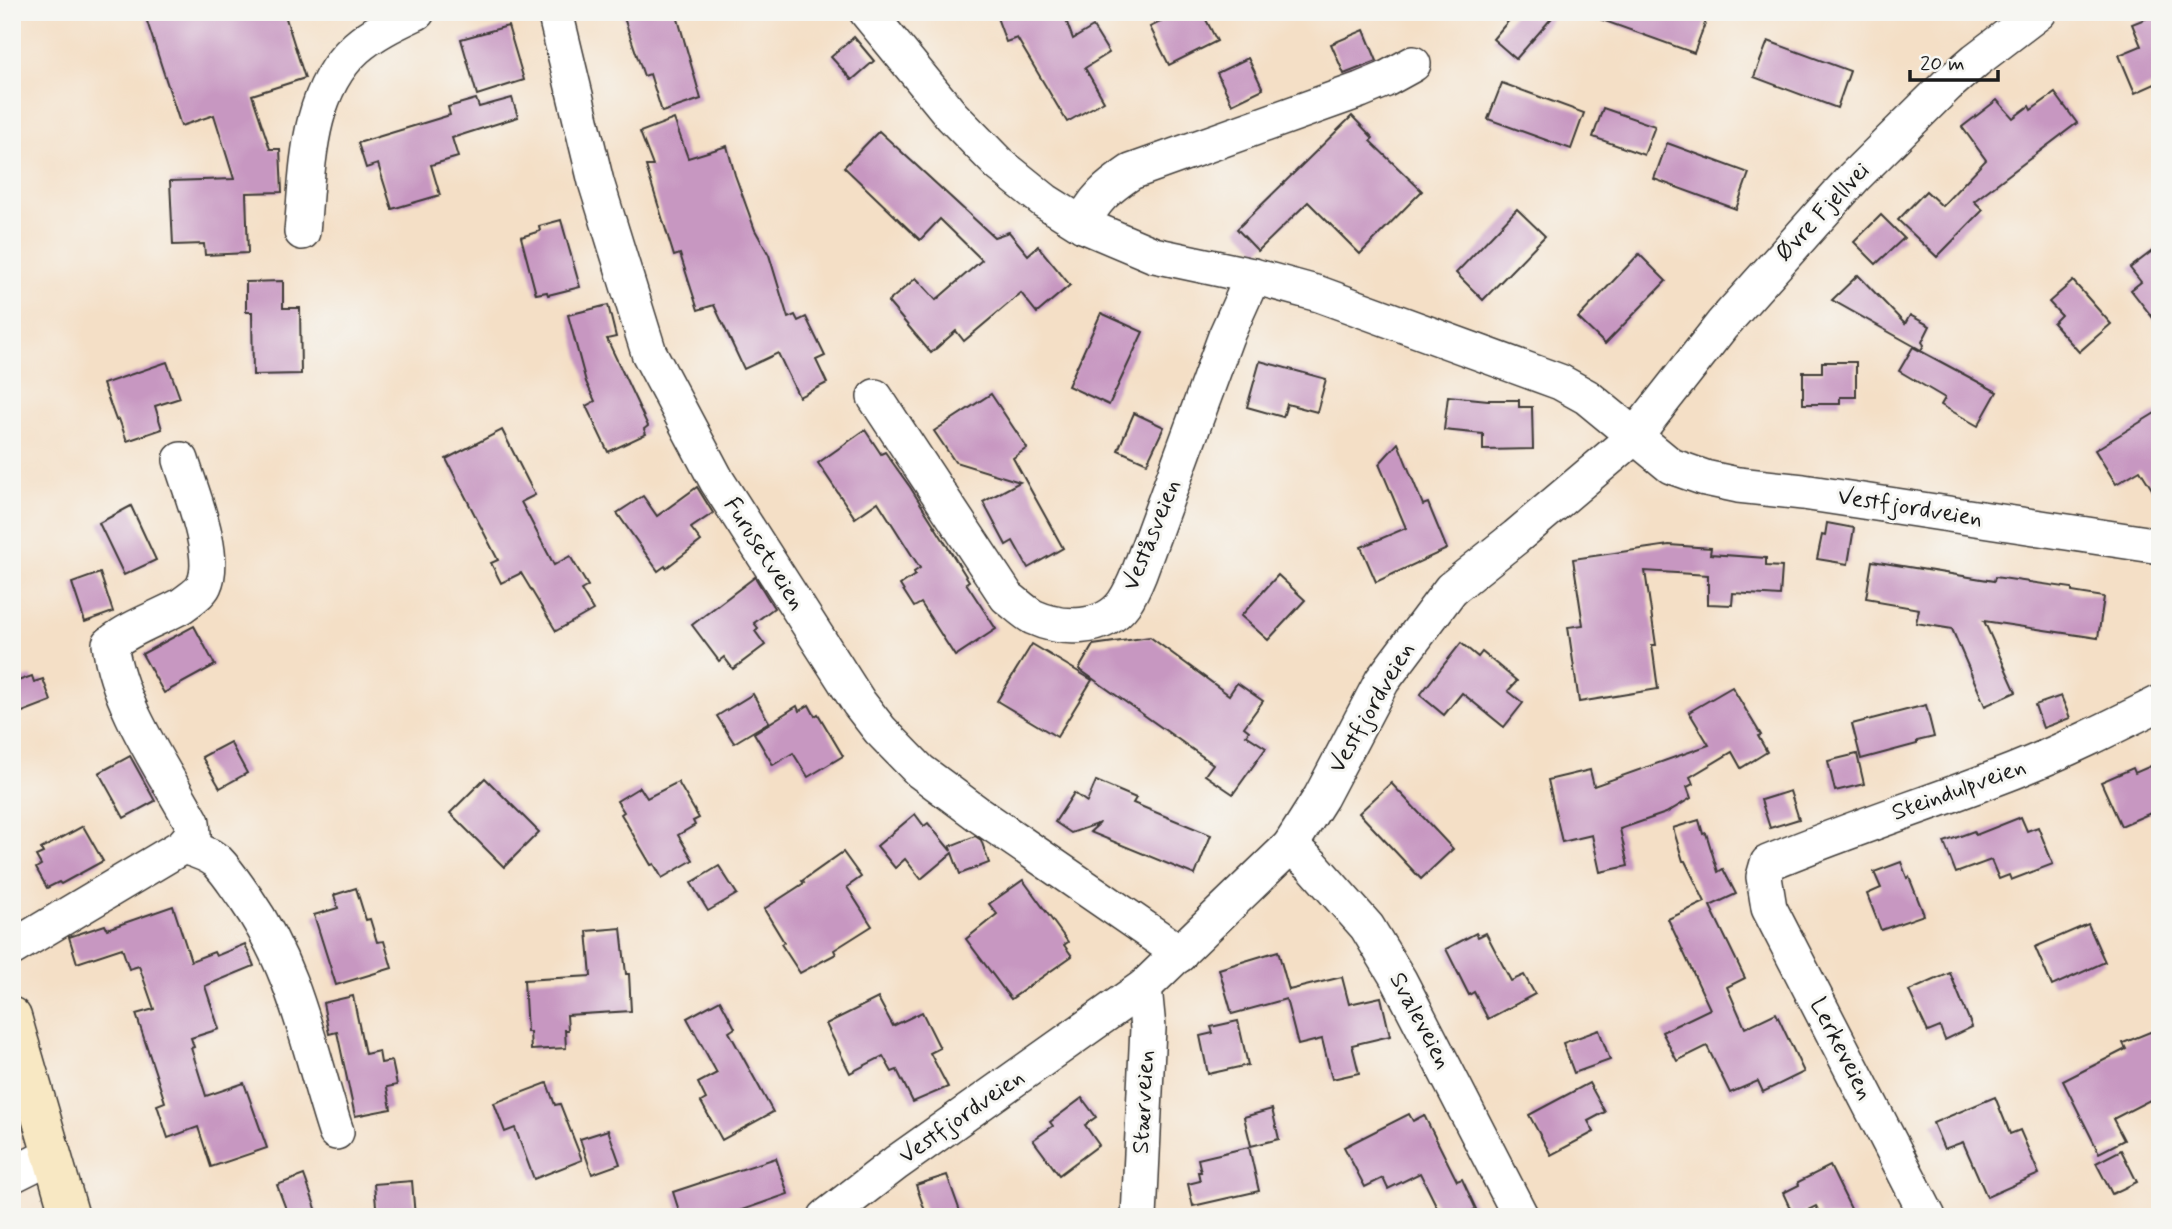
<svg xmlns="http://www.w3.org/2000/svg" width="2172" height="1229" viewBox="0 0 2172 1229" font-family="Mynerve,sans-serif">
  <rect width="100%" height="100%" fill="#f6f6f2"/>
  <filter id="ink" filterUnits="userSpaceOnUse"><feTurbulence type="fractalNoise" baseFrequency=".0143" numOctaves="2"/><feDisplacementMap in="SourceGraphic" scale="14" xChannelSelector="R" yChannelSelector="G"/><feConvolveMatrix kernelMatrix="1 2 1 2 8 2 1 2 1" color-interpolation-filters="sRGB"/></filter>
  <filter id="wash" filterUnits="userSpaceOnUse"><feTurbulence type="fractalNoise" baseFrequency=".00686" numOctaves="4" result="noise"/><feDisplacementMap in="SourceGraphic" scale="28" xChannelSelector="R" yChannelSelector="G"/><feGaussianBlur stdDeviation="1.57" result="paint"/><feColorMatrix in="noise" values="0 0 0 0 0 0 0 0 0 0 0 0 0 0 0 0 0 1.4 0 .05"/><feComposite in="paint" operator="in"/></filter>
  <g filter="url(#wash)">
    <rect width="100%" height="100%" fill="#f4dfc6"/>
    <g id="blocks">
      <g fill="#c797c1">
        <path d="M144 12H284L305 78 252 95 270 149H280L282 192 246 193 248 253 205 255 204 244 173 245 170 181 234 179 214 115 181 126Z"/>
        <path d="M622 12H676L701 99 662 112 650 74 644 76Z"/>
        <path d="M995 12H1063L1073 39 1093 27 1109 53 1085 68 1104 101 1067 122 1017 38 1006 42Z"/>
        <path d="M1180 12H1202L1217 41 1169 65 1150 27Z"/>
        <path d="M1516 12H1557L1516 59 1493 39Z"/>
        <path d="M1589 12H1692L1707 18 1694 53 1588 15Z"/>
        <path d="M2160 13V89L2157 83 2135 93 2119 55 2141 46 2132 24Z"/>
        <path d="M508 26 524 80 477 95 461 39Z"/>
        <path d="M1364 30 1377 61 1344 74 1331 44Z"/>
        <path d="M854 37 874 61 852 80 831 57Z"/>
        <path d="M1768 41 1850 71 1837 108 1754 77Z"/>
        <path d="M1248 58 1263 89 1232 104 1217 73Z"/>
        <path d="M1502 83 1584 113 1571 149 1488 119Z"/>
        <path d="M2055 93 2077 123 1974 201 1983 210 1937 257 1898 220 1926 191 1942 206 1986 160 1962 127 1997 100 2013 118 2029 106 2031 110Z"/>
        <path d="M512 98 518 117 452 138 458 157 431 165 440 195 392 209 378 164 366 168 358 143 450 115 448 107 476 99 479 107Z"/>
        <path d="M1603 108 1655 126 1644 155 1593 137Z"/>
        <path d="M1352 116 1373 138 1370 141 1422 191 1360 254 1308 202 1258 251 1237 229Z"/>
        <path d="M674 119 688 158 727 146 735 175 755 230 769 255 788 318 795 315 798 321 806 317 825 356 816 360 827 383 799 397 778 353 744 369 714 305 698 310 680 254 674 256 646 166H653L640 132Z"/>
        <path d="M879 131 994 237 1009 232 1028 255 1038 246 1070 285 1037 313 1021 293 964 341 956 331 931 353 888 302 916 278 936 300 982 260 940 219 920 240 844 167Z"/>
        <path d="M1667 143 1749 173 1736 209 1654 179Z"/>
        <path d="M1517 209 1545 236 1483 300 1456 273Z"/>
        <path d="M1881 215 1904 238 1876 264 1854 242Z"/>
        <path d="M561 220 580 287 548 295 547 292 536 294 521 237 540 231 539 226Z"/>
        <path d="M2160 245V327L2131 290 2141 282 2130 268Z"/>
        <path d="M1639 254 1666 281 1605 344 1578 318Z"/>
        <path d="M1858 275 1905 324 1910 315 1930 326 1922 342 1924 345 1921 350 1832 300Z"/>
        <path d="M283 281V308H300L301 374 253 375 252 312H246V282Z"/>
        <path d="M2073 281 2111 324 2079 352 2053 323 2061 315 2049 302Z"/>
        <path d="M608 305 616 337 607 339 648 426 644 429 646 434 608 452 586 406 595 401 586 382 568 315Z"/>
        <path d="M1101 313 1143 332 1109 405 1068 386Z"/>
        <path d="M1913 347 1997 392 1978 426 1941 405 1945 398 1899 371Z"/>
        <path d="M1260 361 1326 379 1317 412 1287 404 1283 417 1247 407Z"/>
        <path d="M167 362 180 398 155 406 162 429 127 441 119 419 116 420 103 384Z"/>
        <path d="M1822 362H1856V397H1840V404H1803V372H1822Z"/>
        <path d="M991 394 1027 448 1013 458 1063 548 1028 568 1013 541 1006 545 983 502 1020 482 955 462 934 431Z"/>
        <path d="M1448 396 1488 400H1519V407H1532L1533 449 1483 450V434L1444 430Z"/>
        <path d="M2160 410V502L2140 470 2116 484 2095 450Z"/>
        <path d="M1134 413 1164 427 1147 463 1118 450Z"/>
        <path d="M502 430 535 495 521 502 554 565 570 556 588 586 581 590 593 610 556 631 521 573 501 583 491 563 498 560 446 459Z"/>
        <path d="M865 430 881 454 885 452 910 487 969 581 966 583 996 629 955 656 921 603 914 607 900 585 915 575 914 572 920 568 878 502 855 518 818 463Z"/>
        <path d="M1398 443 1423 505 1428 503 1447 549 1376 582 1361 547 1406 528 1379 464Z"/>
        <path d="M697 487 713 513 691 528 701 541 666 568 665 566 658 571 617 513 643 496 657 516Z"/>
        <path d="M131 506 156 560 124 575 99 523Z"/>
        <path d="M1827 523 1854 528 1848 564 1817 559 1822 535 1825 536Z"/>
        <path d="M1669 545 1711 548 1710 554 1766 558V566L1782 567 1780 596 1733 593 1732 605 1708 604V575L1645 571 1656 645H1652L1658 689 1579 702 1568 627 1583 625 1573 559Z"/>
        <path d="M1872 561 1994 581 1995 577 2072 588V592L2104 597 2098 638 1984 621 2016 692 1985 706 1952 629 1916 623 1919 609 1878 602V600L1866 598Z"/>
        <path d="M100 573 113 612 85 622 72 583Z"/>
        <path d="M1278 575 1305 600 1268 640 1241 616Z"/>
        <path d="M755 577 774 608 754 623 758 628 755 631 765 645 733 669 724 657 719 661 692 625Z"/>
        <path d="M194 626 215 665 164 693 142 654Z"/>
        <path d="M1150 637 1229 695 1237 683 1263 701 1244 727 1249 731 1246 735 1266 748 1233 794 1205 775 1213 764 1079 669 1093 645Z"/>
        <path d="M1461 643 1478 657 1482 652 1517 681 1508 691 1523 703 1504 727 1462 693 1444 715 1420 695Z"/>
        <path d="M1032 644 1092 680 1057 737 997 701Z"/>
        <path d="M32 676 34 682 43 679 51 701 12 716V683Z"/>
        <path d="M1732 687 1761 735 1758 736 1767 752 1741 768 1732 752 1690 777 1693 784 1687 787 1691 798 1666 813 1620 829 1628 866 1600 872 1592 835 1562 842 1548 780 1590 770 1594 786 1709 745 1689 712Z"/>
        <path d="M753 694 769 722 734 743 717 716Z"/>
        <path d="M2061 696 2070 718 2043 728 2035 705Z"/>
        <path d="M809 705 815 716 818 714 843 756 808 777 793 753 773 765 754 733 797 706 799 711Z"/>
        <path d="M1926 705 1934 737 1917 741V744L1861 759 1852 724Z"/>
        <path d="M230 742 247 773 220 788 202 757Z"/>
        <path d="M1857 754 1864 784 1835 791 1828 761Z"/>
        <path d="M130 756 155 801 124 818 99 773Z"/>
        <path d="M2160 762V809L2121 826 2101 782 2133 768 2135 773Z"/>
        <path d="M485 778 539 832 504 867 450 813Z"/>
        <path d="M1096 781 1136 798 1133 803 1211 835 1195 875 1090 832 1100 823 1071 833 1055 822 1074 793 1087 802Z"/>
        <path d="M678 782 699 818 693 821 695 825 678 835 693 860 662 878 654 864 651 865 621 814 624 812 617 801 640 787 647 798Z"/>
        <path d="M1391 783 1453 849 1421 879 1359 813Z"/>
        <path d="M1790 791 1799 819 1770 828 1761 800Z"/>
        <path d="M915 814 924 826 928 823 951 851 950 846 975 836 981 840 989 863 960 874 952 853 921 879 905 859 895 868 877 846Z"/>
        <path d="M2021 817 2027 831 2038 827 2053 864 2011 880 2009 875 1999 879 1991 860 1956 873 1944 842 1974 831 1976 835Z"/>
        <path d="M1699 820 1703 834 1706 833 1718 872 1723 869 1736 894 1710 906 1745 978 1727 987 1745 1028 1776 1013 1804 1072 1763 1092 1758 1081 1730 1093 1707 1046 1677 1061 1662 1032 1710 1009 1668 919 1705 902 1685 861H1683L1673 828Z"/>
        <path d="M83 826 103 861 61 884 59 882 47 888 36 868 41 865 36 856 43 853 41 849Z"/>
        <path d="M843 852 861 877 847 887 872 926 834 950 836 954 800 973 781 944 784 942 764 909 804 883 802 881Z"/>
        <path d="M1901 862 1907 878 1909 877 1924 915 1881 930 1867 894 1881 888 1874 872Z"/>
        <path d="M719 866 737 894 708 911 691 883Z"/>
        <path d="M1023 880 1068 942 1064 945 1072 956 1011 999 966 939 997 914 989 904Z"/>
        <path d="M356 888 366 920 370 919 377 942 384 941 392 968 336 985 314 915 338 908 334 895Z"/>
        <path d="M173 906 191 961 214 952 216 956 245 944 254 966 205 986 219 1029 191 1038 194 1047 191 1048 206 1096 244 1083 267 1148 211 1167 198 1127 168 1138 157 1105 165 1102 136 1014 154 1009 139 966 129 969 122 948 77 963 69 937 105 925 107 929Z"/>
        <path d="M2088 924 2105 962 2052 986 2035 947Z"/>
        <path d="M621 928 626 974H629L631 1011 567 1015 568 1030H565L566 1048 531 1050 530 1032H527L524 980 591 976 587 931Z"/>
        <path d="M1476 933 1478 937 1486 933 1511 981 1524 975 1535 994 1488 1019 1474 992 1469 995 1446 949Z"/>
        <path d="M1278 951 1289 990 1342 977 1349 1004 1381 997 1390 1036 1352 1045 1359 1073 1332 1079 1322 1039 1298 1045 1286 999 1232 1014 1219 969Z"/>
        <path d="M1950 973 1972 1027 1945 1040 1940 1027 1928 1032 1909 991Z"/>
        <path d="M353 996 365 1054 379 1051 381 1063 392 1061 397 1085 387 1087 391 1109 355 1116 337 1032 329 1034 323 1003Z"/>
        <path d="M878 998 893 1026 922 1012 940 1048 930 1053 948 1087 913 1102 897 1070 892 1072 883 1056 850 1073 826 1024Z"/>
        <path d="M720 1000 735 1028 729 1032 773 1112 722 1140 701 1102 706 1099 698 1083 717 1073 687 1018Z"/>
        <path d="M1238 1021 1248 1065 1208 1074 1200 1036 1213 1033 1211 1027Z"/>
        <path d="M2160 1028V1095L2113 1119 2124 1140 2099 1153 2063 1081 2126 1049 2123 1043Z"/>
        <path d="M1599 1030 1610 1060 1574 1073 1563 1043Z"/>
        <path d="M547 1083 555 1105 560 1104 582 1160 534 1179 515 1128 505 1132 494 1103Z"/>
        <path d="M1589 1083 1605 1112 1588 1121 1594 1132 1551 1155 1529 1115Z"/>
        <path d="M1995 1097 2010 1134 2020 1130 2039 1174 1987 1197 1963 1142 1944 1149 1933 1123Z"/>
        <path d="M1082 1098 1096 1117 1085 1125 1099 1145 1059 1175 1033 1140 1053 1126 1050 1122Z"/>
        <path d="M1272 1109 1279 1139 1251 1146 1244 1117Z"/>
        <path d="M1409 1114 1413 1121 1424 1115 1457 1181 1462 1179 1476 1209 1460 1217H1442L1420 1173 1388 1189 1383 1178 1365 1187 1344 1147Z"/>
        <path d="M608 1130 620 1164 592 1174 580 1139Z"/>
        <path d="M1249 1147 1259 1191 1193 1206 1188 1184 1200 1181 1198 1172H1201L1198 1159Z"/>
        <path d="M2121 1150 2137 1182 2112 1194 2096 1163Z"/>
        <path d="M776 1158 788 1194 722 1217H681L673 1192Z"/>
        <path d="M1830 1166 1855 1217H1822L1816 1206 1794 1217 1783 1193 1799 1185 1798 1182Z"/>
        <path d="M304 1175 319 1217H289L277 1185Z"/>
        <path d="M947 1175 962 1217H927L916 1185Z"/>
        <path d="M412 1181 415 1217H377L374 1184Z"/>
      </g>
    </g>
  </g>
  <g filter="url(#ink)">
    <use href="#blocks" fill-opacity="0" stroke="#3c3936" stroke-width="2"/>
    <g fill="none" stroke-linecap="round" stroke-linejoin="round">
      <g stroke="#3c3936" stroke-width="38">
        <g id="minor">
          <path d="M555 12 596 182 649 353 717 481 859 703 880 730 920 771 978 814 1170 946 1179 955"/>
          <path d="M867 12 952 116 999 164 1045 201 1083 225 1154 255 1253 276 1319 294 1560 382 1587 397 1671 466 1705 478 1738 485 1803 492 2160 546"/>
          <path d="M1083 225C1092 200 1109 187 1131 172L1360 90 1384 80 1413 64"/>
          <path d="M302 232C308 170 306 93 356 48 374 32 396 22 417 12"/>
          <path d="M875 397 1007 597C1015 603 1024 612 1033 617 1062 630 1104 631 1124 603 1130 594 1135 583 1139 573L1226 336 1253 276"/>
          <path d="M183 846C195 850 207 853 217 861 228 872 237 887 246 899 297 972 309 1050 336 1132"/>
          <path d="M1290 846 1312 865 1367 927 1399 980 1521 1217"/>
          <path d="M12 948 183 846 193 834 192 822C162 767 118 705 110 644 131 627 157 619 181 606 188 601 201 592 204 585 218 555 190 490 181 460"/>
          <path d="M12 1175 52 1155"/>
          <path d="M826 1217 896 1163 1144 987 1290 846 1321 797 1382 681 1451 589 1516 537 1634 437 1722 325 1854 177 1947 85 1976 60 2039 12"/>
          <path d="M1139 1217 1148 1028 1144 987"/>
          <path d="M1928 1217 1769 908 1764 877 1768 863C1849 829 1932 803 2014 771 2064 751 2112 727 2160 703"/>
        </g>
      </g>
      <g stroke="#3c3936" stroke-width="41">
        <path id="secondary" d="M12 1017 70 1217"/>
      </g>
      <use href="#minor" stroke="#fff" stroke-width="35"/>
      <use href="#secondary" stroke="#f8e8c3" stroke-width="38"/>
    </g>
  </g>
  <g text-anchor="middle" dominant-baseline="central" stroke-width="6" stroke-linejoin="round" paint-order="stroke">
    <g font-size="24" fill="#1c1c1c" stroke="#f6f6f2">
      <text transform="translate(1823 212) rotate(-47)">Øvre Fjellvei</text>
      <text transform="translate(1910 508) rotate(9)">Vestfjordveien</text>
      <text transform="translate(1152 535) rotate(-68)">Veståsveien</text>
      <text transform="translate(764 554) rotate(57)">Furusetveien</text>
      <text transform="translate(1372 708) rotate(-60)">Vestfjordveien</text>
      <text transform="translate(1959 790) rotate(-20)">Steindulpveien</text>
      <text transform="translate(1420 1021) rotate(62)">Svaleveien</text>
      <text transform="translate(1841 1049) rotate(63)">Lerkeveien</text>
      <text transform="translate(1144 1102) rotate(-87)">Stærveien</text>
      <text transform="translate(962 1117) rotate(-35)">Vestfjordveien</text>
    </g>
  </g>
  <rect width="2172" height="1229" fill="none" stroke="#f6f6f2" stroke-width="42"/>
  <path d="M1910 70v10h88v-10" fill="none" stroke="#1c1c1c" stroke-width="3.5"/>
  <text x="1920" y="70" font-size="21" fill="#1c1c1c" stroke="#f6f6f2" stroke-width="5" paint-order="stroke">20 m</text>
</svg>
